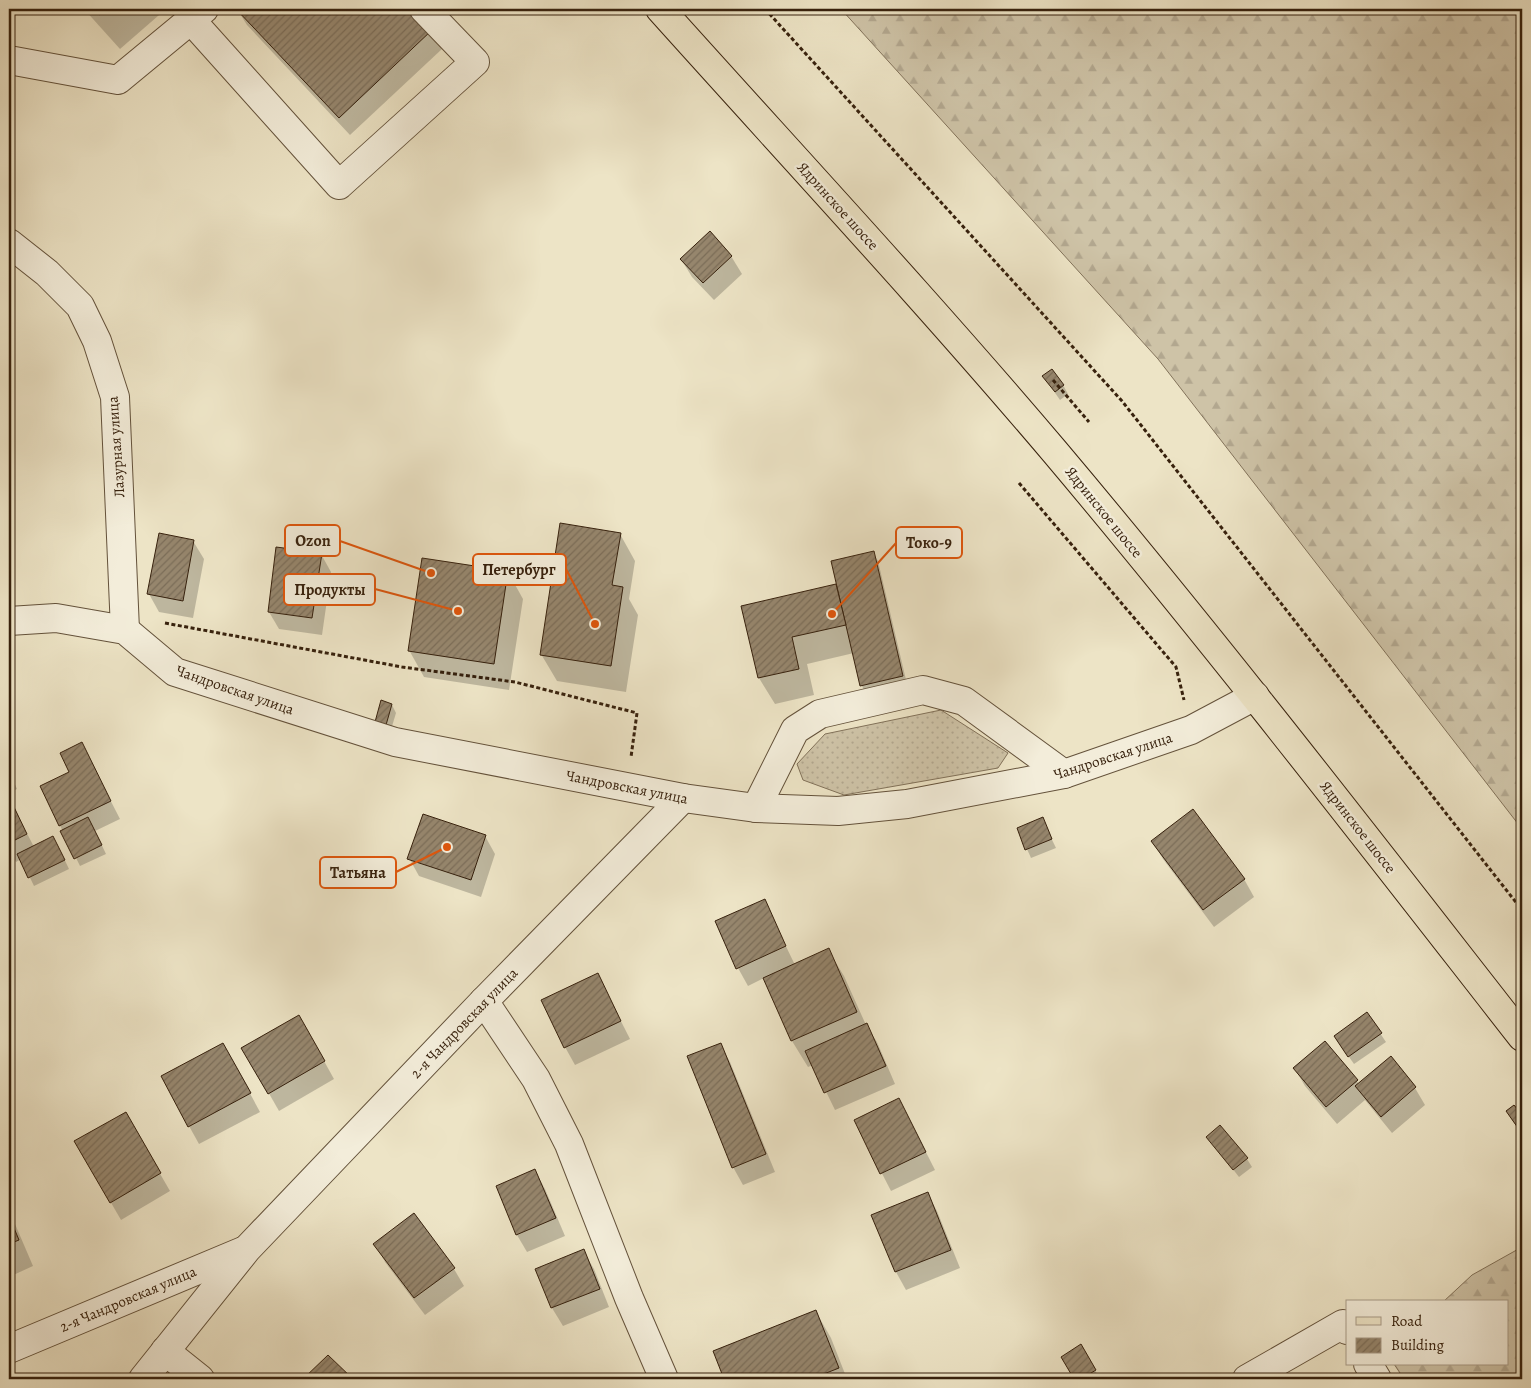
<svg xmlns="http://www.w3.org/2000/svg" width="1531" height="1388" viewBox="0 0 1531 1388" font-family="Alegreya,serif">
  <defs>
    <pattern id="grass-dots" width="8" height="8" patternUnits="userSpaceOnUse" patternTransform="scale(1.25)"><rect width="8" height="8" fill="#cec3a7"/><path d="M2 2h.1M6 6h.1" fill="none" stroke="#b2a78f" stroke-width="1.8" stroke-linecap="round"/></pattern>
    <pattern id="forest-firs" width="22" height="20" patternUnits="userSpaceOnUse" patternTransform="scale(1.25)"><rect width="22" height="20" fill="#cec3a7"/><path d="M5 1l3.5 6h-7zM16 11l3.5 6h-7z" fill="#b2a78f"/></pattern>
    <pattern id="building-hatch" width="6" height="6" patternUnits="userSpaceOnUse" patternTransform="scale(1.25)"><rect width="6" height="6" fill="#96866d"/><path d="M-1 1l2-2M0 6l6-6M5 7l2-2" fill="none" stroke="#7b6d58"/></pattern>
  </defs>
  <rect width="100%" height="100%" fill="#ede4c6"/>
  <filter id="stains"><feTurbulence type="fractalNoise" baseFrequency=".004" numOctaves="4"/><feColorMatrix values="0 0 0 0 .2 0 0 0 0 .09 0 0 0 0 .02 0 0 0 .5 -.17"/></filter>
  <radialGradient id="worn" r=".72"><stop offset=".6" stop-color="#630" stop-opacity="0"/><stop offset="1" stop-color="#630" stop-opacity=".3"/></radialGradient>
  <path fill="url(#grass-dots)" stroke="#82725a" d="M941 710 1008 753 998 768 844 795 803 780 797 764 825 734Z"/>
  <g fill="url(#forest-firs)" stroke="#82725a">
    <path d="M841 9H1522V829L1158 359Z"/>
    <path d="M1522 1247V1379H1404L1394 1364H1507V1302H1443L1472 1275Z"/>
  </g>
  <g fill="#0003">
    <path d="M84 9H166L120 49Z"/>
    <path d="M237 9H411L431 31 442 49 350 135 247 25Z"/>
    <path d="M731 256 742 274 714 300 692 277 681 259Z"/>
    <path d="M1044 377 1063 385 1068 394 1060 400Z"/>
    <path d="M620 534 635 561 629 599 638 615 626 692 557 681 541 654Z"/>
    <path d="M193 541 204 559 193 618 159 612 149 594Z"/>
    <path d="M873 553 878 561 907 684 866 694 862 686 854 653 807 664 814 695 775 704 759 678 743 607 835 585 838 590Z"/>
    <path d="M321 554 331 572 322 635 279 629 269 612Z"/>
    <path d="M508 572 523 599 509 690 424 677 409 650Z"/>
    <path d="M392 705 396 713 390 733 381 730Z"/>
    <path d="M81 743 120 819 95 831 106 854 80 866 41 787 71 772Z"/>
    <path d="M9 771 17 789 9 793Z"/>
    <path d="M13 806 34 847 58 846 69 869 34 886 21 859 16 862 9 848V808Z"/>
    <path d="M1042 819 1056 848 1031 858 1027 849Z"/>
    <path d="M485 836 495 854 481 897 419 876 409 858Z"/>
    <path d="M1152 841 1244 879 1254 897 1214 927 1163 859Z"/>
    <path d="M764 901 795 965 828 950 844 976 866 1025 877 1042 895 1084 835 1110 813 1065 808 1067 792 1041 764 978 748 986 738 968Z"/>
    <path d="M597 974 630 1039 575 1065 565 1047Z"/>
    <path d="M1367 1014 1386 1042 1354 1064 1340 1044Z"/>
    <path d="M299 1016 334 1079 279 1111 243 1048Z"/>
    <path d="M720 1044 730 1062 775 1172 743 1185 733 1167Z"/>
    <path d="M233 1062 260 1112 199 1144 189 1126Z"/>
    <path d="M1295 1069 1357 1081 1359 1085 1415 1088 1425 1105 1392 1133 1365 1100 1337 1124 1305 1086Z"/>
    <path d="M899 1099 935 1170 891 1191 855 1121Z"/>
    <path d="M1514 1107 1522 1118V1134L1507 1112Z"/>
    <path d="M125 1113 170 1191 121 1220 76 1142Z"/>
    <path d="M1208 1137 1247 1159 1252 1167 1239 1177Z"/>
    <path d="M535 1171 545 1189 565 1236 527 1252 517 1235 497 1187Z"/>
    <path d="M927 1193 937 1211 960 1268 906 1290 896 1272 873 1215Z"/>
    <path d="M9 1210 33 1266 9 1277Z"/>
    <path d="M413 1215 454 1269 464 1286 425 1315 385 1262 375 1244Z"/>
    <path d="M583 1251 594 1269 609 1307 563 1326 552 1308 537 1270Z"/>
    <path d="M9 1294 12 1301 9 1303Z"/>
    <path d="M816 1312 831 1338 847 1379H725L714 1351Z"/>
    <path d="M1081 1346 1100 1379H1075L1062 1357Z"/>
  </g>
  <g fill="url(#building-hatch)" stroke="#37210d">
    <path d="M94 9H106L99 15Z"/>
    <path d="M236 9H412L432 30 339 118Z"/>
    <path d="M710 231 732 256 703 283 680 259Z"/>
    <path d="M1052 369 1064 385 1055 392 1042 376Z"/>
    <path d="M560 523 621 533 612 585 623 587 611 666 540 655Z"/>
    <path d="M159 533 194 540 183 601 147 594Z"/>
    <path d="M276 547 322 553 312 618 268 612Z"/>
    <path d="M874 551 903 676 860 686 831 561Z"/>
    <path d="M422 558 508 571 494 664 408 651Z"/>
    <path d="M836 584 846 625 792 637 799 669 758 678 741 606Z"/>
    <path d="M381 700 392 704 386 725 375 722Z"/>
    <path d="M82 742 111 801 59 826 40 786 69 772 60 753Z"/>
    <path d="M9 770 14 780 9 782Z"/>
    <path d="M13 805 27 834 9 843V807Z"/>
    <path d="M1193 809 1245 879 1203 910 1151 841Z"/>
    <path d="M423 814 486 835 471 880 407 859Z"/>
    <path d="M88 817 102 845 74 859 60 831Z"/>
    <path d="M1043 817 1052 839 1025 850 1017 828Z"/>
    <path d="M53 836 65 860 28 878 17 854Z"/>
    <path d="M765 899 786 946 736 969 715 921Z"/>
    <path d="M829 948 857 1012 791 1041 763 978Z"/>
    <path d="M598 973 621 1021 564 1048 541 1000Z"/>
    <path d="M1367 1012 1382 1033 1348 1057 1334 1036Z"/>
    <path d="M299 1015 325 1061 268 1094 241 1048Z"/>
    <path d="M867 1023 886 1066 824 1093 805 1051Z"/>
    <path d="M1325 1041 1358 1080 1326 1107 1293 1068Z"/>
    <path d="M223 1043 251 1093 188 1127 161 1076Z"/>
    <path d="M721 1043 766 1154 732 1168 687 1056Z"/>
    <path d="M1391 1056 1416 1087 1381 1117 1355 1086Z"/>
    <path d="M899 1098 926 1152 880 1174 854 1120Z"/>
    <path d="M1514 1105 1522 1115V1125L1518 1128 1506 1111Z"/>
    <path d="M126 1112 161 1173 110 1203 74 1141Z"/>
    <path d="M1220 1125 1248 1158 1233 1170 1206 1137Z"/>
    <path d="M535 1169 556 1218 516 1235 496 1186Z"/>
    <path d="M928 1192 951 1250 895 1272 871 1215Z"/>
    <path d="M414 1213 455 1268 414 1298 373 1244Z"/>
    <path d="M9 1216 19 1240 9 1244Z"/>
    <path d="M584 1249 600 1289 551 1308 535 1269Z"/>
    <path d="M816 1310 839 1368 811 1379H724L713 1351Z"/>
    <path d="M1081 1344 1096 1370 1081 1379H1074L1061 1357Z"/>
    <path d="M328 1355 353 1379H303Z"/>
  </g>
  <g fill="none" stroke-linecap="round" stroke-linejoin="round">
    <g stroke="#64523b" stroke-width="30">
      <g id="minor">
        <path d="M191 20 339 185 475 62 424 9"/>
        <path d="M9 60 118 80 204 9"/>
        <path d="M9 243 47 273 80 306 97 341 115 397 125 630"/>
        <path d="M9 621 56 618 125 630 175 672 395 742 683 798 756 808 838 811 907 804 1064 774 1191 730 1255 696"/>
        <path d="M756 808 795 730 820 714 923 690 964 701 1064 774"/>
        <path d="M484 1001 536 1079 569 1144 629 1298 664 1379"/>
        <path d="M9 1349 243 1251"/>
        <path d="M165 1351 200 1379"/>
        <path d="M1368 1364 1377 1379"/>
        <path d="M143 1379 247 1249 484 1001 683 798"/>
        <path d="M1247 1379 1343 1324 1347 1330"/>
      </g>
    </g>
    <g stroke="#37210d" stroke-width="30">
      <path id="major" d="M660 9C792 156 927 301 1055 452 1216 643 1368 840 1522 1037"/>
    </g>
    <g stroke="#37210d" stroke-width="3" stroke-dasharray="4 2.5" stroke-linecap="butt">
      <path d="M765 9 1122 401 1522 910"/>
      <path d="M1053 380 1089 422"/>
      <path d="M1019 483 1176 667 1184 700"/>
      <path d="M165 623 402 667 515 682 637 713 631 757"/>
    </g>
    <use href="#minor" stroke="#f3edda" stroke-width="28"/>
    <use href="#major" stroke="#ede4c6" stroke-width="28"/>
  </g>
  <g text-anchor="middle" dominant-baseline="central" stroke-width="5" stroke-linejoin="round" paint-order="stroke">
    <g font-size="15" fill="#37210d" stroke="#f3edda">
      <text transform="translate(838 206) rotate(48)">Ядринское шоссе</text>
      <text transform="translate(116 447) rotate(-94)">Лазурная улица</text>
      <text transform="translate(1104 512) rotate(51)">Ядринское шоссе</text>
      <text transform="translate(235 690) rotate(19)">Чандровская улица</text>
      <text transform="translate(1113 756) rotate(-18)">Чандровская улица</text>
      <text transform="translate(627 787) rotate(11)">Чандровская улица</text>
      <text transform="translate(1358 827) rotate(52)">Ядринское шоссе</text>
      <text transform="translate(464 1023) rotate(-46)">2-я Чандровская улица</text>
      <text transform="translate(128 1299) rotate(-23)">2-я Чандровская улица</text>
    </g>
  </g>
  <path fill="none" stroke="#df560c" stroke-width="2" d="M431 573L340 541M832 614L896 543M595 624L566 569M458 611L375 589M447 847L396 872"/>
  <g fill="#df560c" stroke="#f3edda" stroke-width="2">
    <circle cx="431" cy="573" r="5"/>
    <circle cx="832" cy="614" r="5"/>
    <circle cx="595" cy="624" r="5"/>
    <circle cx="458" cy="611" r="5"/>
    <circle cx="447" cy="847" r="5"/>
  </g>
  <g fill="#f3edda" stroke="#df560c" stroke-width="2">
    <rect x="285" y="525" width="55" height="31" rx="5"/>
    <rect x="896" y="527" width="66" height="31" rx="5"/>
    <rect x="473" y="554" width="93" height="31" rx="5"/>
    <rect x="284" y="574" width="91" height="31" rx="5"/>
    <rect x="320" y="857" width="76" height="31" rx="5"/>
  </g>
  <g font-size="16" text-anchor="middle" font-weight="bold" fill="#37210d">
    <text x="313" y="546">Ozon</text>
    <text x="929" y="548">Токо-9</text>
    <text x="519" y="575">Петербург</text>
    <text x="330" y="595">Продукты</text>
    <text x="358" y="878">Татьяна</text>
  </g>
  <rect width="1531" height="1388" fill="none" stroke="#ede4c6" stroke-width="30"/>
  <rect x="10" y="10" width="1511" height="1368" fill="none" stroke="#37210d" stroke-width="2.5"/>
  <rect x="15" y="15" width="1501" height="1358" fill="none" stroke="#37210d"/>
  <rect x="1346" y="1300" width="162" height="65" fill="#f3edda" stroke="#a89b88"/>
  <rect x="1356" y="1317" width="25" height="8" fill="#ede4c6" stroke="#a89b88"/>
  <text x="1391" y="1326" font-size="15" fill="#37210d">Road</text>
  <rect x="1356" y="1338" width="25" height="15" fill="url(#building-hatch)" stroke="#a89b88"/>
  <text x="1391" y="1350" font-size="15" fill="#37210d">Building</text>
  <rect width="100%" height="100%" filter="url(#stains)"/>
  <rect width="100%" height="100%" fill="url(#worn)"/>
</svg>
